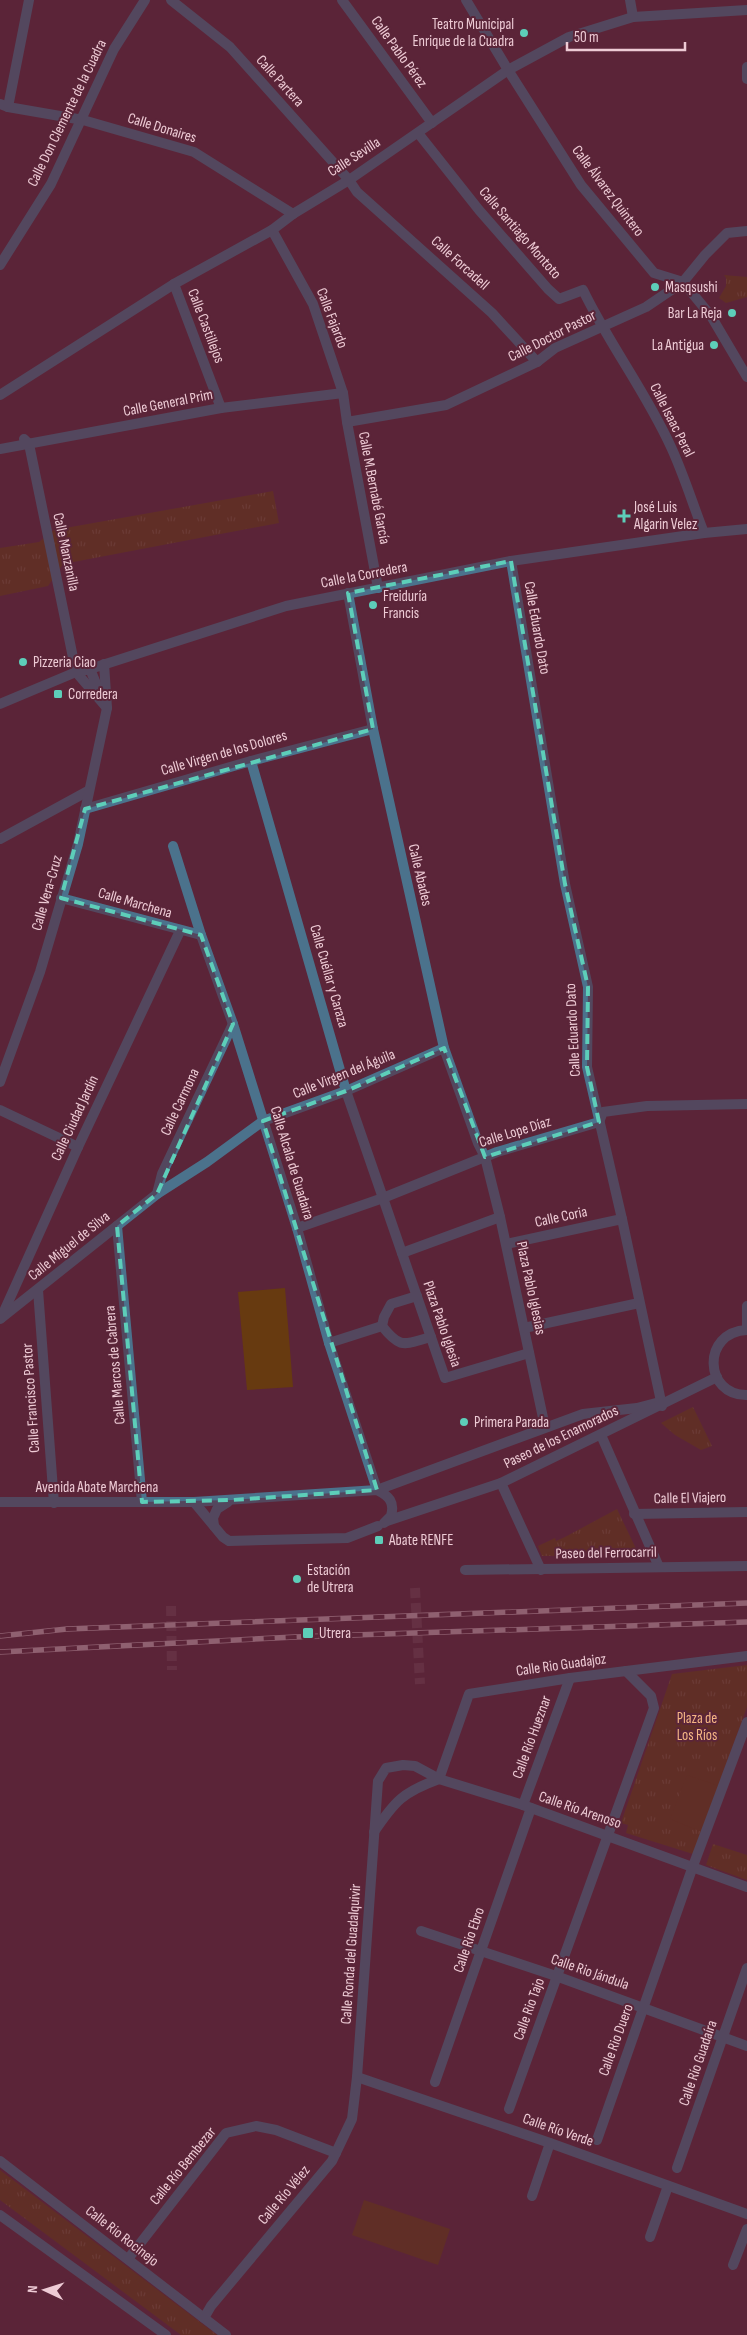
<svg xmlns="http://www.w3.org/2000/svg" width="747" height="2335" viewBox="0 0 747 2335" font-family="'Sofia Sans Condensed',sans-serif">
  <defs>
    <pattern id="grass-tufts" width="24" height="20" patternUnits="userSpaceOnUse" patternTransform="scale(1.25)"><rect width="24" height="20" fill="#673a10"/><path d="M3 7l-1-3M5 7V3M7 7l1-3M15 17l-1-3M17 17v-4M19 17l1-3" fill="none" stroke="#7d5532"/></pattern>
  </defs>
  <rect width="100%" height="100%" fill="#5b2539"/>
  <g fill="url(#grass-tufts)">
    <path d="M724 275 747 277V297L726 303 719 298 726 286V278Z"/>
    <path d="M273 491 279 523 63 564 48 586 0 596V548L39 542 54 530Z"/>
    <path d="M693 1407 712 1446 701 1450 675 1435 661 1423Z"/>
    <path d="M617 1509 639 1555 542 1556 538 1546 555 1538 556 1541 565 1537Z"/>
    <path d="M747 1665V1707L693 1854 626 1833 628 1825 621 1823 672 1674Z"/>
    <path d="M713 1844 747 1855V1880L706 1865Z"/>
    <path d="M0 2170 217 2335H181L0 2200Z"/>
  </g>
  <g fill="#673a10">
    <path d="M285 1288 293 1387 247 1390 238 1292Z"/>
    <path d="M687 1775 719 1786 702 1832 670 1819Z"/>
    <path d="M364 2200 450 2229 438 2265 352 2235Z"/>
  </g>
  <g fill="none" stroke-linecap="round" stroke-linejoin="round">
    <g stroke="#713e50" stroke-width="10" stroke-dasharray="10 5" stroke-linecap="butt">
      <path d="M415 1588 420 1684"/>
      <path d="M171 1606 172 1670"/>
    </g>
    <g stroke="#4b728c" stroke-width="10">
      <path d="M508 70 569 37 633 17 747 10"/>
      <path d="M24 439 29 444 76 672"/>
      <path d="M251 761 373 729"/>
      <path d="M485 1157 500 1217 545 1427"/>
      <path d="M383 1198 445 1378 529 1353"/>
      <path d="M506 1244 622 1219"/>
      <path d="M402 1253 500 1217"/>
      <path d="M382 1326 384 1317 391 1304 417 1296"/>
      <path d="M524 1328 639 1303"/>
      <path d="M329 1343 382 1326C401 1350 404 1344 431 1337"/>
      <path d="M501 1483 541 1570"/>
      <path d="M421 1931 556 1976 747 2046"/>
      <path d="M435 2082 531 1808"/>
      <path d="M509 2109 608 1835"/>
      <path d="M597 2140 693 1866"/>
      <path d="M677 2168 747 1968"/>
    </g>
    <g stroke="#4b728c" stroke-width="10">
      <path d="M171 0 230 47 349 180 357 192 492 313 537 362"/>
      <path d="M342 0 432 123"/>
      <path d="M466 0 508 70 581 185 654 273 683 282 711 316 747 377"/>
      <path d="M630 0 633 17"/>
      <path d="M747 67V79"/>
      <path d="M0 104 8 107 83 120 194 152 293 214"/>
      <path d="M8 107 29 0"/>
      <path d="M418 133 479 210 548 289 559 299 583 290C609 344 646 392 671 447 684 475 693 505 704 533"/>
      <path d="M272 230 313 304 343 393 347 422 378 588"/>
      <path d="M0 265 51 184 114 49 145 0"/>
      <path d="M174 284 221 408"/>
      <path d="M0 395 174 284 272 230 293 214 349 180 508 70"/>
      <path d="M347 422 446 405 537 362 555 348 646 307 683 282 705 255 727 233 747 231"/>
      <path d="M0 449 221 408 343 393"/>
      <path d="M511 561 565 884 588 987 587 1067 622 1219 662 1406"/>
      <path d="M348 593 373 729 444 1048 478 1143 485 1157"/>
      <path d="M85 809 251 761 346 1091 383 1198"/>
      <path d="M0 839 88 791"/>
      <path d="M173 846 201 935 233 1024 297 1228 329 1343 377 1490"/>
      <path d="M61 898 201 935"/>
      <path d="M0 1110 78 1147"/>
      <path d="M157 1194 162 1174 233 1024"/>
      <path d="M117 1226 142 1502"/>
      <path d="M297 1228 383 1198 497 1152 599 1122 603 1112 647 1106 747 1104"/>
      <path d="M38 1290 54 1503"/>
      <path d="M1 1318 78 1147 180 931"/>
      <path d="M0 1319 157 1194 207 1162 263 1121 346 1091 444 1048"/>
      <path d="M601 1435 659 1567"/>
      <path d="M634 1514 747 1512"/>
      <path d="M465 1570 747 1566"/>
      <path d="M523 1805 570 1678"/>
      <path d="M374 1832C395 1801 403 1792 439 1779L469 1694 570 1678 747 1656"/>
      <path d="M608 1835 654 1708 651 1696 626 1671"/>
      <path d="M693 1866 747 1722"/>
      <path d="M357 2077 550 2143 747 2214"/>
      <path d="M0 2161 226 2335"/>
      <path d="M532 2196 550 2143"/>
      <path d="M650 2237 668 2186"/>
      <path d="M128 2259 226 2133 256 2126 276 2130 336 2153"/>
      <path d="M733 2265 747 2229"/>
      <path d="M204 2318 211 2306 332 2161 352 2119 357 2077 378 1781 386 1768 403 1765 415 1766 439 1779 523 1805 747 1887"/>
    </g>
    <g stroke="#4b728c" stroke-width="10">
      <path d="M90 669 102 698"/>
      <path d="M76 672 107 708"/>
      <path d="M0 704 76 672 90 669 286 606 511 561 704 533 747 529"/>
      <path d="M0 1082 40 972 78 844 107 708 104 664"/>
      <path d="M747 1330C701 1332 704 1396 747 1395"/>
      <path d="M747 1330V1306"/>
      <path d="M377 1490 583 1414 637 1408 656 1403"/>
      <path d="M0 1502H194L377 1490C389 1496 395 1502 391 1516L384 1523"/>
      <path d="M194 1502 223 1537 229 1541 347 1538 378 1526"/>
      <path d="M387 1521 501 1483 717 1377"/>
      <path d="M214 1526 213 1518 217 1509 228 1502"/>
      <path d="M0 2215 166 2335"/>
    </g>
    <g stroke="#cfa8b4" stroke-width="5.5">
      <g id="rail">
        <path d="M0 1636 67 1629 747 1603"/>
        <path d="M0 1652 295 1637 747 1622"/>
      </g>
    </g>
    <use href="#rail" stroke="#5b2539" stroke-width="4" stroke-dasharray="11" stroke-linecap="butt"/>
  </g>
  <path d="M0 0H747V2335H0ZM511 561 565 884 588 987 587 1067 599 1122 485 1157 444 1048 346 1091 263 1121 377 1490 232 1500 142 1502 117 1226 157 1194 233 1024 201 935 61 898 85 809 373 729 348 593Z" fill="#5b2539" fill-opacity=".55" fill-rule="evenodd"/>
  <path fill="none" stroke="#5dceb9" stroke-width="4" stroke-dasharray="10 6" stroke-linejoin="round" d="M511 561 565 884 588 987 587 1067 599 1122 485 1157 444 1048 346 1091 263 1121 377 1490 232 1500 142 1502 117 1226 157 1194 233 1024 201 935 61 898 85 809 373 729 348 593Z"/>
  <g fill="#5dceb9" stroke="#5b2539" stroke-width="2">
    <circle cx="524" cy="33" r="5"/>
    <circle cx="655" cy="287" r="5"/>
    <circle cx="732" cy="313" r="5"/>
    <circle cx="714" cy="345" r="5"/>
    <path d="M621.5 508.5h5v5h5v5h-5v5h-5v-5h-5v-5h5z"/>
    <circle cx="373" cy="605" r="5"/>
    <circle cx="23" cy="662" r="5"/>
    <rect x="53" y="689" width="10" height="10" rx="2.5"/>
    <circle cx="464" cy="1422" r="5"/>
    <rect x="374" y="1535" width="10" height="10" rx="2.5"/>
    <circle cx="297" cy="1579" r="5"/>
    <rect x="302" y="1627" width="12" height="12" rx="2.5"/>
  </g>
  <g text-anchor="middle" dominant-baseline="central" stroke-width="4" stroke-linejoin="round" paint-order="stroke">
    <g font-size="15" fill="#eecbd5" stroke="#5b2539" text-anchor="start">
      <text x="514" y="24" text-anchor="end">Teatro Municipal<tspan x="514" dy="17">Enrique de la Cuadra</tspan></text>
      <text x="665" y="287">Masqsushi</text>
      <text x="722" y="313" text-anchor="end">Bar La Reja</text>
      <text x="704" y="345" text-anchor="end">La Antigua</text>
      <text x="634" y="507">José Luis<tspan x="634" dy="17">Algarin Velez</tspan></text>
      <text x="383" y="596">Freiduría<tspan x="383" dy="17">Francis</tspan></text>
      <text x="33" y="662">Pizzeria Ciao</text>
      <text x="68" y="694">Corredera</text>
      <text x="474" y="1422">Primera Parada</text>
      <text x="389" y="1540">Abate RENFE</text>
      <text x="307" y="1570">Estación<tspan x="307" dy="17">de Utrera</tspan></text>
      <text x="319" y="1633">Utrera</text>
    </g>
    <g font-size="15" fill="#eecbd5" stroke="#5b2539">
      <text transform="translate(399 52) rotate(54)">Calle Pablo Pérez</text>
      <text transform="translate(280 81) rotate(48)">Calle Partera</text>
      <text transform="translate(67 113) rotate(-64)">Calle Don Clemente de la Cuadra</text>
      <text transform="translate(162 128) rotate(17)">Calle Donaires</text>
      <text transform="translate(354 157) rotate(-33)">Calle Sevilla</text>
      <text transform="translate(608 191) rotate(53)">Calle Álvarez Quintero</text>
      <text transform="translate(520 233) rotate(49)">Calle Santiago Montoto</text>
      <text transform="translate(460 263) rotate(42)">Calle Forcadell</text>
      <text transform="translate(332 318) rotate(69)">Calle Fajardo</text>
      <text transform="translate(206 326) rotate(69)">Calle Castillejos</text>
      <text transform="translate(552 336) rotate(-27)">Calle Doctor Pastor</text>
      <text transform="translate(168 403) rotate(-11)">Calle General Prim</text>
      <text transform="translate(672 420) rotate(63)">Calle Isaac Peral</text>
      <text transform="translate(374 488) rotate(79)">Calle M.Bernabé García</text>
      <text transform="translate(66 552) rotate(78)">Calle Manzanilla</text>
      <text transform="translate(364 575) rotate(-11)">Calle la Corredera</text>
      <text transform="translate(537 628) rotate(80)">Calle Eduardo Dato</text>
      <text transform="translate(224 753) rotate(-16)">Calle Virgen de los Dolores</text>
      <text transform="translate(420 875) rotate(77)">Calle Abades</text>
      <text transform="translate(47 893) rotate(-74)">Calle Vera-Cruz</text>
      <text transform="translate(135 903) rotate(16)">Calle Marchena</text>
      <text transform="translate(329 976) rotate(74)">Calle Cuéllar y Caraza</text>
      <text transform="translate(573 1030) rotate(-93)">Calle Eduardo Dato</text>
      <text transform="translate(344 1074) rotate(-22)">Calle Virgen del Águila</text>
      <text transform="translate(180 1102) rotate(-65)">Calle Carmona</text>
      <text transform="translate(75 1118) rotate(-65)">Calle Ciudad Jardín</text>
      <text transform="translate(515 1132) rotate(-17)">Calle Lope Díaz</text>
      <text transform="translate(292 1163) rotate(73)">Calle Alcala de Guadaira</text>
      <text transform="translate(561 1217) rotate(-12)">Calle Coria</text>
      <text transform="translate(69 1246) rotate(-39)">Calle Miguel de Silva</text>
      <text transform="translate(531 1288) rotate(78)">Plaza Pablo Iglesias</text>
      <text transform="translate(442 1324) rotate(71)">Plaza Pablo Iglesia</text>
      <text transform="translate(115 1365) rotate(-95)">Calle Marcos de Cabrera</text>
      <text transform="translate(31 1398) rotate(-94)">Calle Francisco Pastor</text>
      <text transform="translate(561 1437) rotate(-26)">Paseo de los Enamorados</text>
      <text x="97" y="1487">Avenida Abate Marchena</text>
      <text transform="translate(690 1498) rotate(-1)">Calle El Viajero</text>
      <text transform="translate(606 1553) rotate(-1)">Paseo del Ferrocarril</text>
      <text transform="translate(561 1665) rotate(-8)">Calle Rio Guadajoz</text>
      <text transform="translate(532 1737) rotate(-70)">Calle Río Hueznar</text>
      <text transform="translate(580 1810) rotate(19)">Calle Río Arenoso</text>
      <text transform="translate(469 1940) rotate(-71)">Calle Rio Ebro</text>
      <text transform="translate(351 1954) rotate(-86)">Calle Ronda del Guadalquivir</text>
      <text transform="translate(590 1972) rotate(19)">Calle Rio Jándula</text>
      <text transform="translate(529 2009) rotate(-70)">Calle Rio Tajo</text>
      <text transform="translate(616 2040) rotate(-70)">Calle Rio Duero</text>
      <text transform="translate(698 2063) rotate(-71)">Calle Río Guadaíra</text>
      <text transform="translate(558 2130) rotate(19)">Calle Río Verde</text>
      <text transform="translate(183 2166) rotate(-51)">Calle Río Bembezar</text>
      <text transform="translate(284 2195) rotate(-50)">Calle Río Vélez</text>
      <text transform="translate(122 2236) rotate(38)">Calle Rio Rocinejo</text>
    </g>
    <g font-size="15" fill="#f5b684" stroke="#5b2539">
      <text x="697" y="1718">Plaza de<tspan x="697" dy="17">Los Ríos</tspan></text>
    </g>
  </g>
  <g transform="translate(45 2290) rotate(274)" stroke="#5b2539" stroke-width="4" paint-order="stroke">
  <path d="M0-4L9 19L0 12L-9 19Z" fill="#eecbd5"/>
  <text y="-8" font-size="14" font-weight="bold" text-anchor="middle" fill="#eecbd5">N</text>
  </g>
  <path d="M567 42v8h118v-8" fill="none" stroke="#eecbd5" stroke-width="2.5"/>
  <text x="574" y="42" font-size="15" fill="#eecbd5" stroke="#5b2539" stroke-width="4" paint-order="stroke">50 m</text>
</svg>
